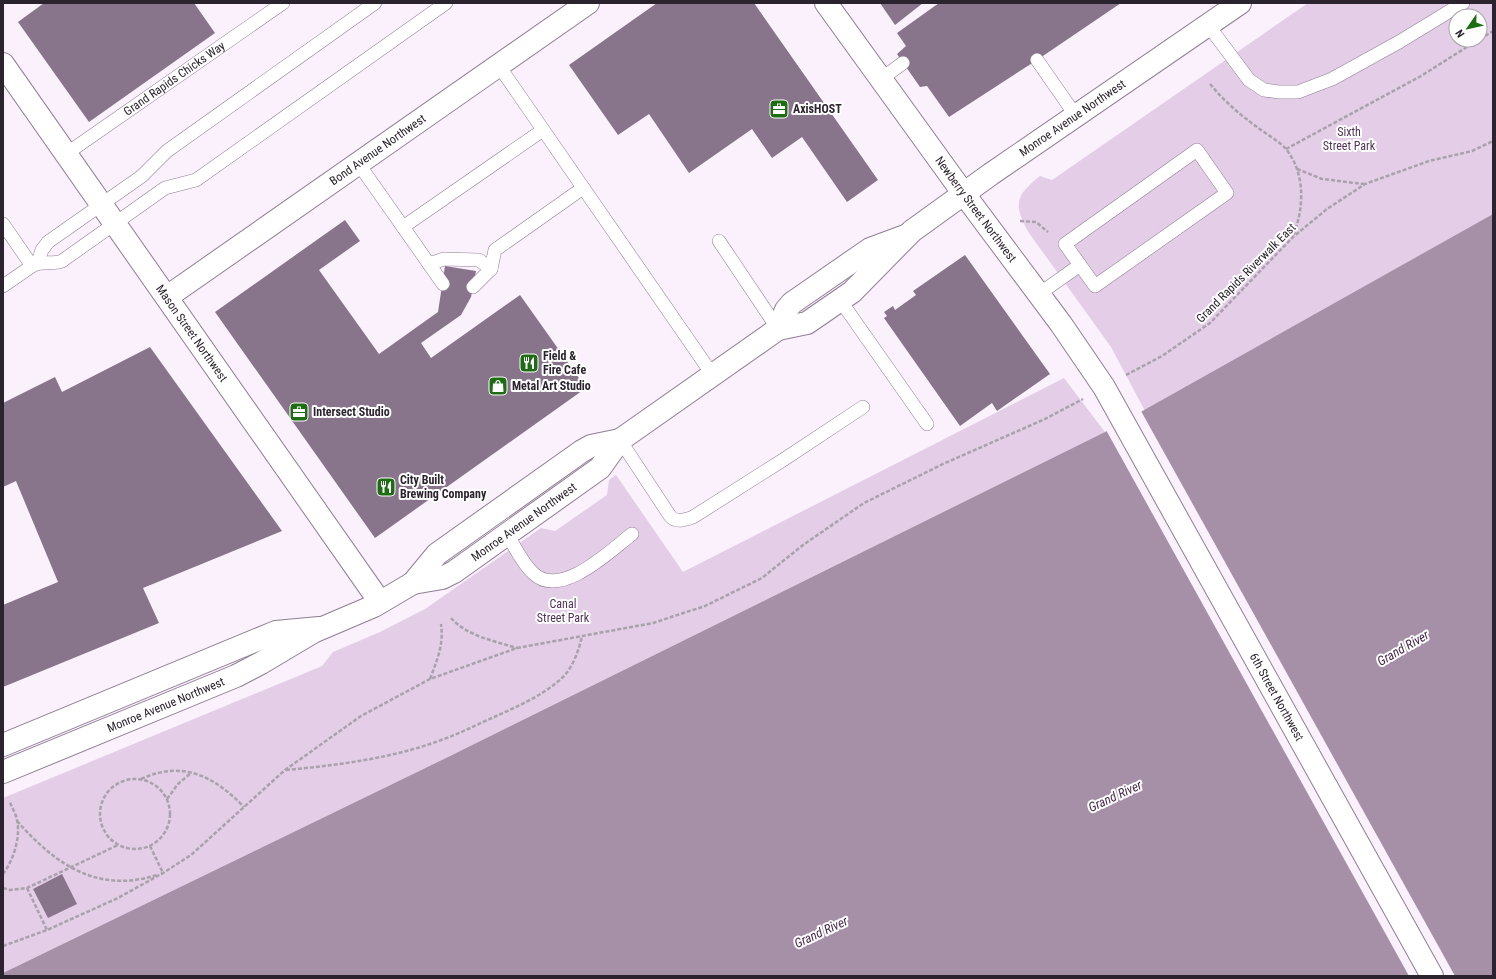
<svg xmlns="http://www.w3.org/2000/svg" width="1496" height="979" viewBox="0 0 1496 979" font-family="'Roboto Condensed',sans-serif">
  <rect width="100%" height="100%" fill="#faf1fc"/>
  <g fill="#e3cde7" fill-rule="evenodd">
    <path d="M1308 3H1493V214L1145 411 1111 347 1029 233C1013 204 1015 196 1040 176L1052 180ZM1456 16H1480V40H1456Z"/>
    <path d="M1064 378 1105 432 448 757 3 973V798L322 666 333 652 380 632 425 609 541 528 555 531 607 495 609 480 616 475 683 572Z"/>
  </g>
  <path fill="#a590a8" d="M1493 214V976H3V973L448 757 1105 432Z"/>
  <path fill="#faf1fc" d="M1141 411 1455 976H1409L1106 430Z"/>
  <g fill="#88748b">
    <path d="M44 3H194L215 33 89 122 18 22Z"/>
    <path d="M657 3H754L878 180 847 202 802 137 772 158 752 129 689 173 649 114 618 135 569 65Z"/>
    <path d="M880 3H923L895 25Z"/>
    <path d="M939 3H1121L1037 60 949 117 927 86 920 87 897 54 906 46 897 33Z"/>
    <path d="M345 220 360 241 319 270 379 354 438 312 445 266 476 271 471 297 461 315 421 343 431 358 520 295 586 388 375 538 215 312Z"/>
    <path d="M965 255 1050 374 997 411 992 403 960 426 884 318 887 316 884 312 893 306 895 310 916 295 913 291Z"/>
    <path d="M150 347 282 531 143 588 159 623 3 687V605L58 582 16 481 3 487V403L55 377 62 392Z"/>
    <path d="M62 874 77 904 48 918 33 889Z"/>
  </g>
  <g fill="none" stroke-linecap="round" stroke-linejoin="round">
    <g stroke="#917d94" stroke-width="14">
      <g id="service">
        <path d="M1208 25 1249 80 1264 90 1279 92H1298L1332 79 1399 42 1463 3"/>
        <path d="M1037 60 1076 116"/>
        <path d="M499 66 712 374"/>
        <path d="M881 79 903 63"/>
        <path d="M1197 150 1227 193 1095 286 1065 244Z"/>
        <path id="s1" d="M66 154 283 3"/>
        <path d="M358 163 403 227 543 130"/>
        <path d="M3 224 32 266C42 260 52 265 62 261L165 188 196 180 446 3"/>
        <path d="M403 227 443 284"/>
        <path d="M719 241 778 329"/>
        <path d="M38 262 42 250 48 242 142 176 167 151 375 3"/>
        <path d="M429 264 444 259 479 260 491 269"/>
        <path d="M3 286 32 266"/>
        <path d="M473 287 491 269 495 250 583 188"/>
        <path d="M1039 294 1080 265"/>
        <path d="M840 300 927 424"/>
        <path d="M620 440 670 516C676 523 685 520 693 517L783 460 863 407"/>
        <path d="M507 534C515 547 522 563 533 573 560 600 610 551 632 534"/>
      </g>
    </g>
    <g stroke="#917d94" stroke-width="24">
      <g id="minor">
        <path id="s2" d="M3 64 380 602"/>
        <path id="s3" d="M167 297 588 3"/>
      </g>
    </g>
    <g stroke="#917d94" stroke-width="24">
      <g id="tertiary">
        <path id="s4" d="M826 3 964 194 1061 324 1104 387 1432 976"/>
      </g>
    </g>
    <g stroke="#917d94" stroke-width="24">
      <g id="secondary">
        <path id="s5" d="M778 329 807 323 852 292 912 231 991 174 1240 3"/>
        <path d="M413 583 437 554 582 451 591 446 620 440"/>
        <path d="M3 745 276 632 319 628"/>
        <path id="s6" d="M3 772 236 676 261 663 313 632 374 606 413 583 442 578 454 572 600 468 620 440 778 329 786 310 792 303 870 249 905 236"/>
      </g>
    </g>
    <g stroke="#a9a1ab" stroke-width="2.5" stroke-dasharray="4 2" stroke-linecap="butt">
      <path d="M1480 39 1493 31"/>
      <path d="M1210 84C1224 101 1239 114 1257 127 1266 134 1279 141 1286 149 1306 174 1304 209 1293 236"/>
      <path d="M1286 149 1421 76 1478 40"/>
      <path d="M1297 169 1322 179 1364 184"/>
      <path d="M1020 221 1036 222 1048 232"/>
      <path d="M1126 375 1162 356 1210 323 1293 237 1327 209 1365 184 1429 161 1472 151 1493 141"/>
      <path d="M451 618C467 636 494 641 517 648"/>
      <path d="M430 679C437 660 444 645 441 624"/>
      <path d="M286 770C340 765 394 758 444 739 461 733 476 725 492 718 516 707 543 696 563 677 573 667 579 650 582 636"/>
      <circle cx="135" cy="814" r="35"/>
      <path d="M141 779C183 760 214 776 244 807"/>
      <path d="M167 799 178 784 191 773"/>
      <path d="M17 821C55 864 97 894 157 875"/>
      <path d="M150 846 163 873 161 874"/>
      <path d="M3 874C13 861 21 837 17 820 16 814 12 808 10 802"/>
      <path d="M3 888 10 890 27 888 118 845"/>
      <path d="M27 888 47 930"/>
      <path d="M3 946 47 930 118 898 163 873 191 855 285 770 361 716 430 679 517 648 653 623 705 606 762 578 803 545 864 503 943 464 1045 419 1083 399"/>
    </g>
    <use href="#service" stroke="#fff" stroke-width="13"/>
    <use href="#minor" stroke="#fff" stroke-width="22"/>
    <use href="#tertiary" stroke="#fff" stroke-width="22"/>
    <use href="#secondary" stroke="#fff" stroke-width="22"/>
  </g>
  <defs>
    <g id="office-square" transform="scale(1)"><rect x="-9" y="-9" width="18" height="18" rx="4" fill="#1d6d12" stroke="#fff"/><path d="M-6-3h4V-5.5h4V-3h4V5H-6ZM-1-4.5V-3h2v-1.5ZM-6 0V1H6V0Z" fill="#fff"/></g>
    <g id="restaurant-square" transform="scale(1)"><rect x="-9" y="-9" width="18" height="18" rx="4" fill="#1d6d12" stroke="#fff"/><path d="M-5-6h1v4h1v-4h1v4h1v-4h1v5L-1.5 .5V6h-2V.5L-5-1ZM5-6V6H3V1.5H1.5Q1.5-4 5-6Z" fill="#fff"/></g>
    <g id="shop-square" transform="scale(1)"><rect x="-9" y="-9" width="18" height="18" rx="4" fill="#1d6d12" stroke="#fff"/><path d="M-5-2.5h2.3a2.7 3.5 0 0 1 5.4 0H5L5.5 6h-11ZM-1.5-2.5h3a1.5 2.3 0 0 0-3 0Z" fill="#fff"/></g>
  </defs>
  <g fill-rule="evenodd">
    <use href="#office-square" x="779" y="109"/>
    <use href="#restaurant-square" x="529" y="363"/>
    <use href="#shop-square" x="498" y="386"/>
    <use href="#office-square" x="299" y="412"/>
    <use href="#restaurant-square" x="386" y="487"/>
  </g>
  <g text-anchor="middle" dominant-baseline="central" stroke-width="4" stroke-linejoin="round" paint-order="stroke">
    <g font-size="12" fill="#2b232d" stroke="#fff">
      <text stroke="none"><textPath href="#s1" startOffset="132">Grand Rapids Chicks Way</textPath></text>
      <text stroke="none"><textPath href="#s5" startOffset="366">Monroe Avenue Northwest</textPath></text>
      <text stroke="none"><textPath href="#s3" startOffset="257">Bond Avenue Northwest</textPath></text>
      <text stroke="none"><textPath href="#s4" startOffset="255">Newberry Street Northwest</textPath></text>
      <text transform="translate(1246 273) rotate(-45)">Grand Rapids Riverwalk East</text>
      <text stroke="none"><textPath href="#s2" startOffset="329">Mason Street Northwest</textPath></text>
      <text stroke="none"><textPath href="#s6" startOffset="581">Monroe Avenue Northwest</textPath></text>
      <text stroke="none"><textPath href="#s4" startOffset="829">6th Street Northwest</textPath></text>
      <text stroke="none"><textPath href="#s6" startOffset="176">Monroe Avenue Northwest</textPath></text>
    </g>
    <g font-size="12" font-weight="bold" fill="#2b232d" stroke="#fff" text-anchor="start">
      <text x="793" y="109">AxisHOST</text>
      <text x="543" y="356">Field &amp;<tspan x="543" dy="14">Fire Cafe</tspan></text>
      <text x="512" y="386">Metal Art Studio</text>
      <text x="313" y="412">Intersect Studio</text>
      <text x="400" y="480">City Built<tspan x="400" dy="14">Brewing Company</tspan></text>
    </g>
    <g font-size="12" fill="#513257" stroke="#fff">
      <text x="1349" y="132">Sixth<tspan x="1349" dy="14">Street Park</tspan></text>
      <text x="563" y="604">Canal<tspan x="563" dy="14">Street Park</tspan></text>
    </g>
    <g font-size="13" font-style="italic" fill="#48294d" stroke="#fff">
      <text transform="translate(1403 648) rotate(-30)">Grand River</text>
      <text transform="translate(1115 796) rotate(-25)">Grand River</text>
      <text transform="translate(821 932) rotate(-25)">Grand River</text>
    </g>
  </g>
  <rect width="1496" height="979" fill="none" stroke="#2b232d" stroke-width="8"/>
  <g transform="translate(1468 28) rotate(236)"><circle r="19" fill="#ffffff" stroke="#aaa7ab"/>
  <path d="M0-3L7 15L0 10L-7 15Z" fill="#1d6d12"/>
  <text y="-6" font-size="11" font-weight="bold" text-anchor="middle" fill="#2b232d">N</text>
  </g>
</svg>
